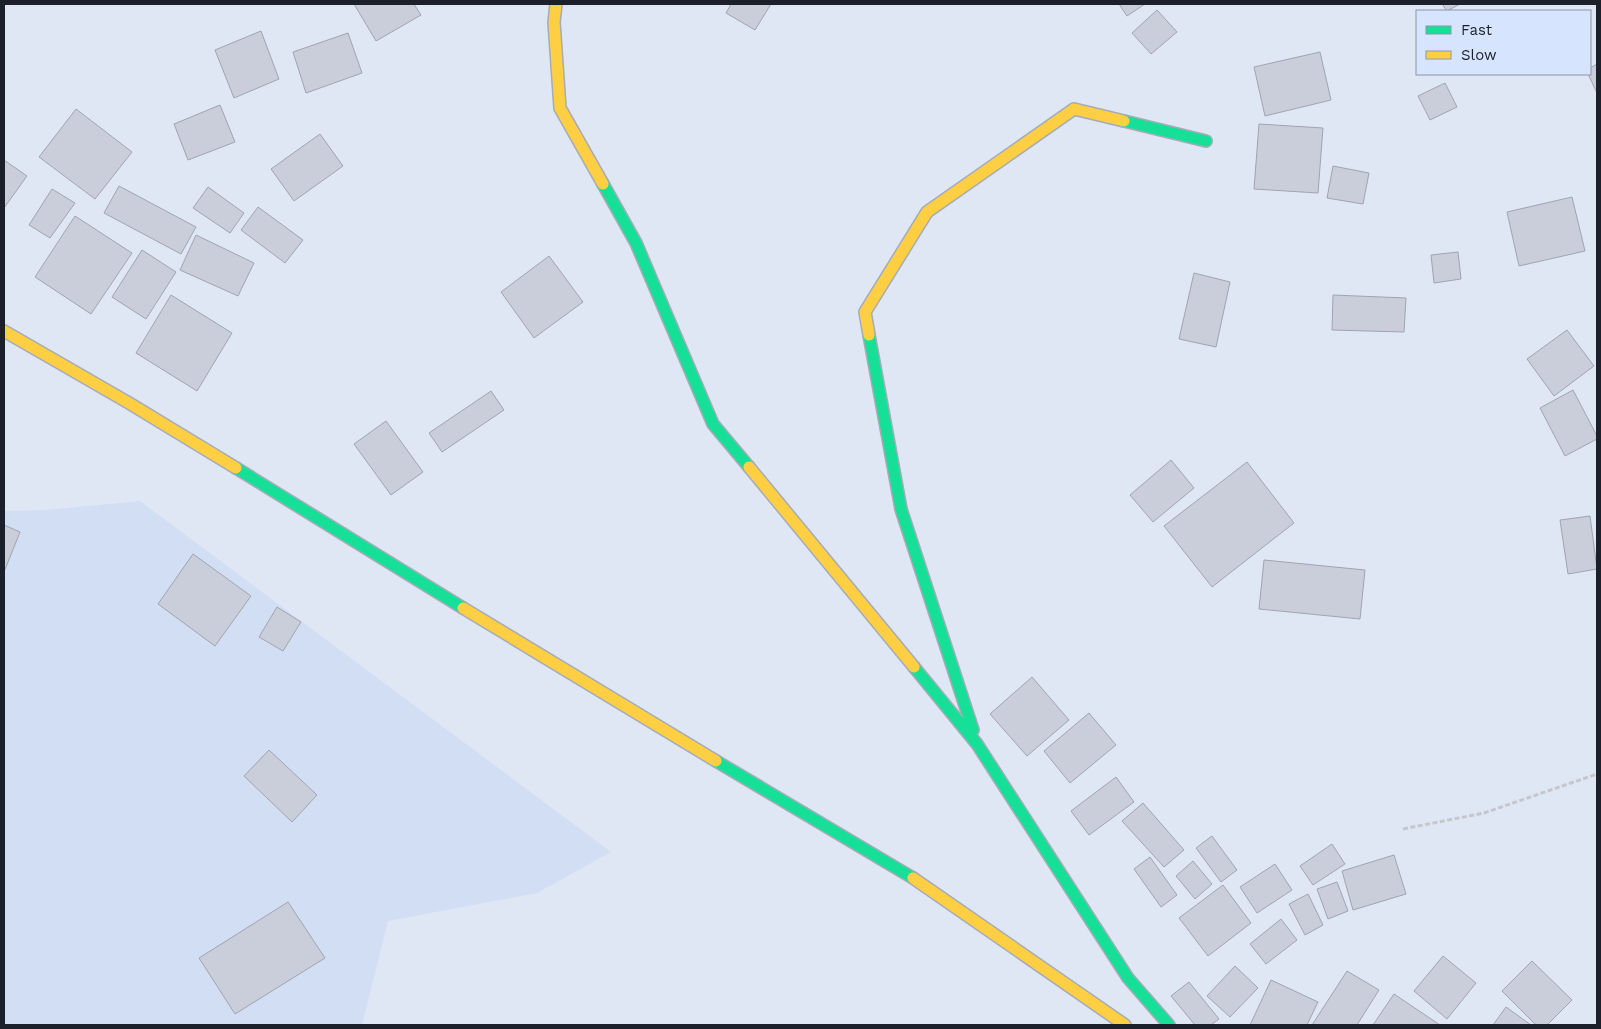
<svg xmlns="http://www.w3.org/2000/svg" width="1601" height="1029" viewBox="0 0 1601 1029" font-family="'Work Sans',sans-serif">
  <rect width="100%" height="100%" fill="#dfe7f5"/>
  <path fill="#d1def4" d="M140 501 611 852 537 893 388 921 362 1025H4V511L47 510Z"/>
  <g fill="#cacdda" stroke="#a1a4b0">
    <path d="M354 4H414L421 15 376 41Z"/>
    <path d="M731 4H771L755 30 726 13Z"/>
    <path d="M1119 4H1145L1127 16Z"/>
    <path d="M1442 4H1460L1447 11Z"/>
    <path d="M1157 10 1177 32 1151 54 1132 33Z"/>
    <path d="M261 31 279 79 234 98 215 50Z"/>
    <path d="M348 33 362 73 306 93 293 52Z"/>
    <path d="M1320 52 1331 100 1265 116 1254 67Z"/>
    <path d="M1597 64V93L1588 74H1590V68Z"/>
    <path d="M1445 83 1457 107 1430 120 1418 96Z"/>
    <path d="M220 105 235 142 188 160 174 124Z"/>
    <path d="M76 109 132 152 95 199 39 157Z"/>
    <path d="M1259 124 1323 128 1318 193 1254 189Z"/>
    <path d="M320 134 343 166 294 201 271 169Z"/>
    <path d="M4 160 27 176 4 208Z"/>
    <path d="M1333 166 1369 173 1363 204 1327 198Z"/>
    <path d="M119 186 196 227 181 254 104 213Z"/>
    <path d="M208 187 244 213 230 233 193 208Z"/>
    <path d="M52 189 75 203 50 238 29 225Z"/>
    <path d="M1572 197 1585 251 1519 266 1507 212Z"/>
    <path d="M258 207 303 240 285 263 241 230Z"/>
    <path d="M75 216 132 253 91 314 35 277Z"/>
    <path d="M196 235 254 263 238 296 180 270Z"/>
    <path d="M142 250 176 272 146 319 112 297Z"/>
    <path d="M1458 252 1461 279 1434 283 1431 255Z"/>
    <path d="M549 256 583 302 534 338 501 292Z"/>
    <path d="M1194 273 1230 282 1216 347 1179 339Z"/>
    <path d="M171 295 232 333 197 391 136 353Z"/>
    <path d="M1333 295 1406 298 1404 332 1332 330Z"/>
    <path d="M1567 330 1594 366 1554 396 1527 359Z"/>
    <path d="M1573 390 1597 436V439L1565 456 1540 408Z"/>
    <path d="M491 391 504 410 442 452 429 433Z"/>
    <path d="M386 421 423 472 391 495 354 444Z"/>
    <path d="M1171 460 1194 488 1153 522 1130 495Z"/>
    <path d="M1247 462 1294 523 1212 587 1164 526Z"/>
    <path d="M1590 516 1597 569 1568 574 1560 520Z"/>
    <path d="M4 525 20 532 4 572Z"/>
    <path d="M193 554 251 596 215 646 158 604Z"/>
    <path d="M1264 560 1365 570 1360 619 1259 609Z"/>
    <path d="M277 607 301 622 283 651 259 637Z"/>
    <path d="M1032 677 1069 720 1027 756 990 714Z"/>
    <path d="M1089 713 1116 745 1070 783 1044 751Z"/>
    <path d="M269 750 317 795 292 822 244 776Z"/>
    <path d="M1116 777 1134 802 1089 835 1071 811Z"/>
    <path d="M1143 803 1184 850 1164 867 1122 821Z"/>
    <path d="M1212 836 1237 870 1221 882 1196 848Z"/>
    <path d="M1332 844 1345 864 1313 885 1300 866Z"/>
    <path d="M1394 855 1406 894 1353 910 1342 871Z"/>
    <path d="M1150 857 1177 895 1161 907 1134 869Z"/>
    <path d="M1193 861 1212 884 1195 899 1176 876Z"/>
    <path d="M1275 864 1292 890 1257 913 1240 887Z"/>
    <path d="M1337 882 1348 911 1328 919 1317 889Z"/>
    <path d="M1223 885 1251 923 1208 956 1179 918Z"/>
    <path d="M1308 894 1323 925 1305 935 1289 904Z"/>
    <path d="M288 902 325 958 235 1014 199 958Z"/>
    <path d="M1281 919 1297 940 1266 964 1250 944Z"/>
    <path d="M1443 956 1476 983 1447 1019 1414 991Z"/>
    <path d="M1532 961 1572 1000 1547 1025H1536L1502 991Z"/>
    <path d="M1235 966 1258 988 1230 1017 1207 996Z"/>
    <path d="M1347 971 1379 990 1357 1025H1312Z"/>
    <path d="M1271 980 1318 1002 1307 1025H1250Z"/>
    <path d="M1189 982 1219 1019 1211 1025H1195L1171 996Z"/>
    <path d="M1394 994 1440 1025H1373Z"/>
    <path d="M1506 1007 1531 1025H1493Z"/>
  </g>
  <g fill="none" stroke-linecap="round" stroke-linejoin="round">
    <g stroke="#a5abb7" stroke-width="14">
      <g id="fast">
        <path d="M1124 121 1206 141"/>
        <path d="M603 184 636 243 713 424 749 467"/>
        <path d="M869 335 901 509 973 730"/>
        <path d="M236 468 463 608"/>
        <path d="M914 667 977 744 1128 978 1169 1025"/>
        <path d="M716 761 913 878"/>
      </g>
    </g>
    <g stroke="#a5abb7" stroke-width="14">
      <g id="slow">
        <path d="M556 4 554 22 560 108 603 184"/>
        <path d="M4 331 129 403 236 468"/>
        <path d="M869 335 865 312 927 212 1074 109 1124 121"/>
        <path d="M749 467 914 667"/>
        <path d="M463 608 716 761"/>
        <path d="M913 878 1125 1025"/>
      </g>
    </g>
    <path stroke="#c5c7cc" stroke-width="3" stroke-dasharray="5 2.5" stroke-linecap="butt" d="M1403 829 1484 813 1597 774"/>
    <use href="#fast" stroke="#16e098" stroke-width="11"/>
    <use href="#slow" stroke="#ffcf43" stroke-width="11"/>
  </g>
  <rect width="1601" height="1029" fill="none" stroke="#1b202b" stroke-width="10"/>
  <rect x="1416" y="10" width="175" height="65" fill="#d7e4fd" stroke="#8c96a9"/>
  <rect x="1426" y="26" width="25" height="8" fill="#16e098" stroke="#8c96a9"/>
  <text x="1461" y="35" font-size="15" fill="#1b202b">Fast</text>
  <rect x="1426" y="51" width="25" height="8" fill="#ffcf43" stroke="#8c96a9"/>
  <text x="1461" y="60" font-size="15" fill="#1b202b">Slow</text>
</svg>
